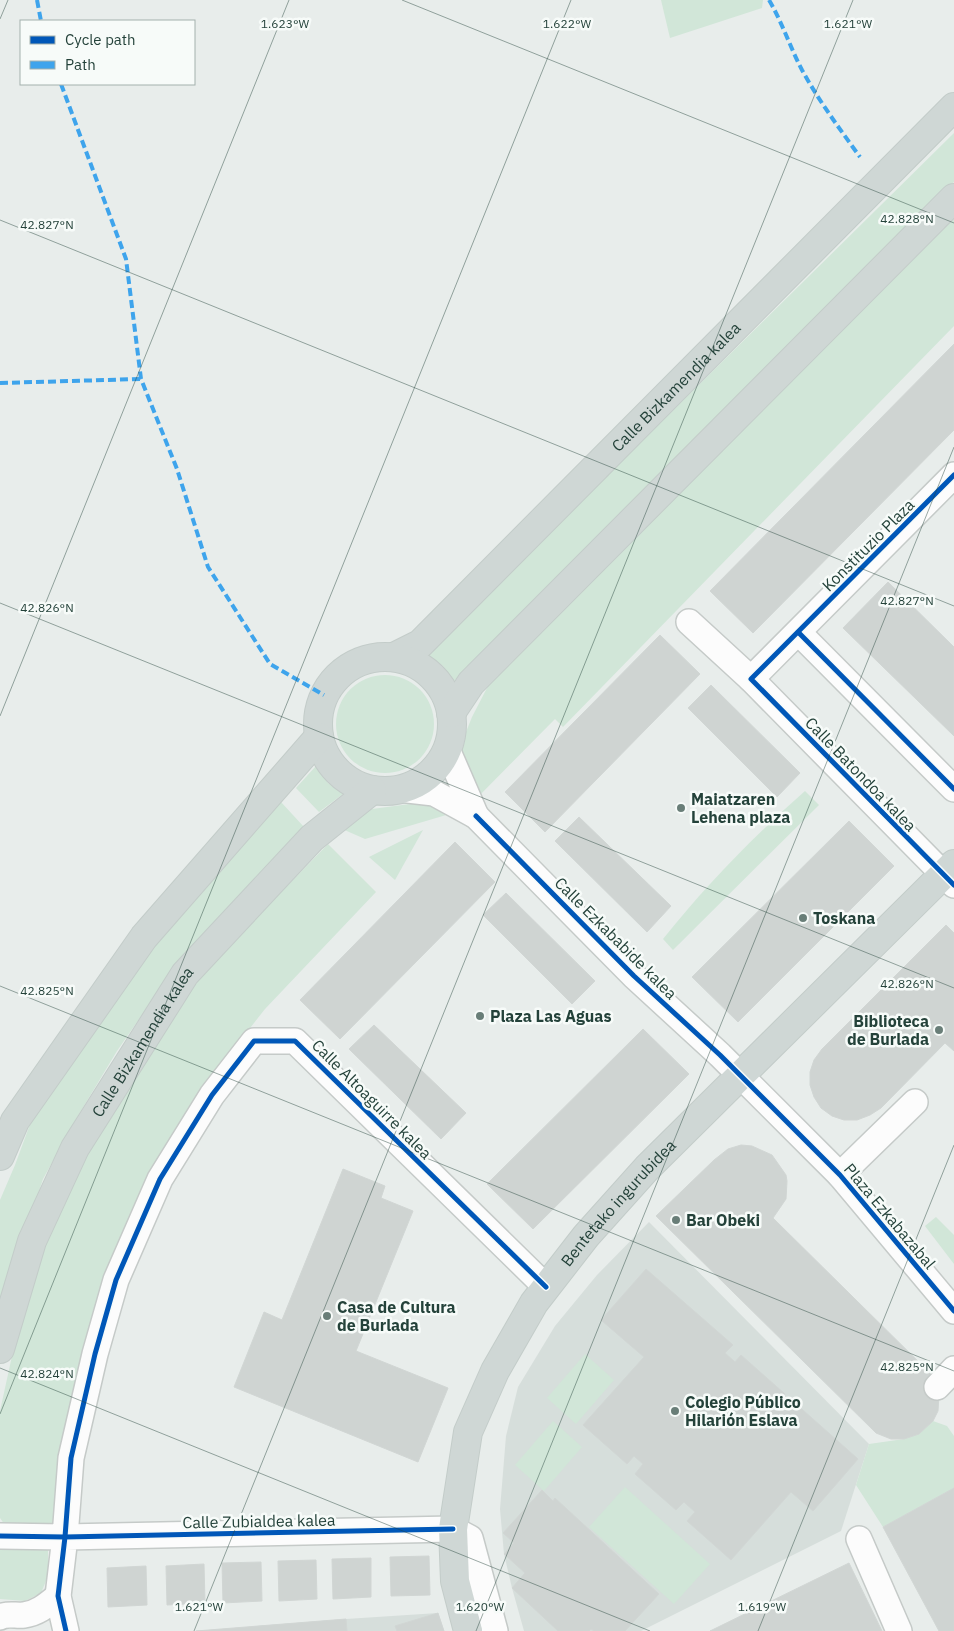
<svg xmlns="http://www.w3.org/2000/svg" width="954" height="1631" viewBox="0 0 954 1631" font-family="'IBM Plex Sans',sans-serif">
  <rect width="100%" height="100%" fill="#e8edeb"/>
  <g fill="#d6dedb">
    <path d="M649 1222 869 1444 841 1531 641 1631H524L512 1588 504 1554 500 1509 506 1436 518 1387 555 1326 597 1275Z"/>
    <path d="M438 1613 444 1631H196L346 1619Z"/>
  </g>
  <g fill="#d1e6d8">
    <path d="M661 0H763L762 8 670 38Z"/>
    <path d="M954 133V182L454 681 443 666 426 654Z"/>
    <path d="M954 219V326L563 727 555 719 471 804 458 752 472 717 488 686 504 668Z"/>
    <circle cx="385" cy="724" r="49"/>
    <path d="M316 766 328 783 343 794 319 812 296 788Z"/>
    <path d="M805 791 819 805 673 950 663 939C705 886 754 836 805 791Z"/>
    <path d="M281 802 304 827 155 996 117 1051 76 1119 43 1179 0 1309V1200L15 1165 29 1127 55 1077 117 988 257 826Z"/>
    <path d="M425 802 453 813 365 839 340 828 372 809Z"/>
    <path d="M423 830 395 880 369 857Z"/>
    <path d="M328 844 376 892 265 1009 205 1085 158 1163 55 1527 7 1528 0 1518V1411L17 1333 43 1249 73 1169 163 1026 214 961Z"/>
    <path d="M936 1217 954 1235V1264L925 1226Z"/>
    <path d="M585 1354 614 1380 576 1424 547 1398Z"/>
    <path d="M553 1421 582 1447 544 1491 515 1465Z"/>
    <path d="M933 1421 947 1426 954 1436V1488L883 1527 856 1485 869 1444 904 1439 919 1434Z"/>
    <path d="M625 1487 710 1564 674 1604 589 1527Z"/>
    <path d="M48 1544V1576L41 1593 25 1601 0 1599V1547Z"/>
  </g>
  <g fill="#cfd4d2" stroke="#d1d6d4">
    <path d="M954 344V430L753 633 710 591Z"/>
    <path d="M888 582 954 647V736L843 628Z"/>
    <path d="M660 635 700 674 545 832 505 792Z"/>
    <path d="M711 685 800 773 777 797 688 708Z"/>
    <path d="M579 817 671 906 647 932 555 841Z"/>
    <path d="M849 821 894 866 738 1022 692 977Z"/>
    <path d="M455 842 495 882 340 1039 300 1000Z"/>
    <path d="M506 893 595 981 572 1004 483 915Z"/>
    <path d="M946 925 954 933V1051L945 1043 881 1108 870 1115 857 1120H844L832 1116 821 1108 814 1097 810 1085V1072L814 1060 822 1049Z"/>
    <path d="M374 1025 466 1113 441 1139 349 1049Z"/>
    <path d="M643 1029 689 1074 533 1229 487 1184Z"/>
    <path d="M741 1145 752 1146 772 1155 786 1175 787 1181 786 1199 773 1218 932 1375 939 1395 938 1411 933 1421 919 1434 904 1439H891L876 1433 656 1216 714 1160 728 1149Z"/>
    <path d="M343 1169 385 1186 381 1198 413 1211 356 1351 448 1388 418 1462 234 1387 264 1312 282 1320Z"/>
    <path d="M646 1269 733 1345 725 1353 735 1362 741 1355 785 1394 779 1401 789 1410 795 1403 858 1459 813 1511 791 1492 731 1560 687 1521 695 1512 684 1502 676 1510 635 1474 643 1464 634 1456 627 1464 583 1425 644 1357 601 1320Z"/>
    <path d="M954 1488V1631H939L883 1527Z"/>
    <path d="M542 1490 553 1501 555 1498 659 1594 625 1631H594L591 1629 589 1631H558L512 1588 525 1573 504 1554 514 1543 503 1533Z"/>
    <path d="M429 1556 430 1595 391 1596 390 1557Z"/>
    <path d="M371 1558V1597L333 1599 332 1559Z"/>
    <path d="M316 1560 317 1599 279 1601 278 1561Z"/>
    <path d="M261 1562 262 1601 223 1603 222 1563Z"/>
    <path d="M849 1563 882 1631H710Z"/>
    <path d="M204 1564 205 1603 167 1605 166 1566Z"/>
    <path d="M146 1566 147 1605 108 1607 107 1568Z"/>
    <path d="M438 1613 444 1631H397L395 1626Z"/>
    <path d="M346 1619 347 1631H196Z"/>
  </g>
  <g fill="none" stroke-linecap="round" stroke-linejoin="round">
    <g stroke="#c5cac8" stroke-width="28">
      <g id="minor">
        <path d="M689 622 751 679 954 885"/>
        <path d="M799 633 954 789"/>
        <path d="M751 679 954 475"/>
        <path d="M447 749 476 816"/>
        <path d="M399 789 434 793 476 816 634 976 720 1055 840 1175 954 1311"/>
        <path d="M840 1175 915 1102"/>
        <path d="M937 1387 954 1369"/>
        <path d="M0 1536 65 1537 71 1458 95 1354 116 1280 160 1179 212 1095 254 1041H295L546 1287"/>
        <path d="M859 1539 899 1631"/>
        <path d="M0 1617C7 1613 16 1616 24 1615 38 1613 47 1605 58 1596"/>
        <path d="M66 1631 58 1596 65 1537 453 1529 470 1538 495 1631"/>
      </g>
    </g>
    <g stroke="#c3ccc9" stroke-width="30">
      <g id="major">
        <path id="s1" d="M394 657 420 644 954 107"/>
        <circle cx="385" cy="724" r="67"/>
        <path d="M451 713 471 683 954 198"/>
        <path d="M0 1156 15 1121 144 937 319 737"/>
        <path id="s2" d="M0 1349 32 1241 75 1148 185 974 312 838 372 790"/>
        <path id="s3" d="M468 1631 455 1581 453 1529 468 1432 495 1371 534 1303 586 1236 647 1168 954 864"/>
      </g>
    </g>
    <use href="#minor" stroke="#fcfcfc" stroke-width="25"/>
    <use href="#major" stroke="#cfd7d5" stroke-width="28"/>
    <g stroke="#3ea4ec" stroke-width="4" stroke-dasharray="8 4" stroke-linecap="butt">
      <path d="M37 0 41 21"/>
      <path d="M769 0C782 22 790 47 802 70 819 101 839 128 860 157"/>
      <path d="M61 84 126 259 141 379 177 469 208 567 270 664 324 695"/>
      <path d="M0 383 141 379"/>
    </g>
    <g stroke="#f7fbf9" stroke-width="8">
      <g id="cycleway">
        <path d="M954 475 751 679 954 885"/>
        <path d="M799 633 954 789"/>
        <path d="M476 816 634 976 720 1055 840 1175 954 1311"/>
        <path d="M0 1536 65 1537 71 1458 95 1354 116 1280 160 1179 212 1095 254 1041H295L546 1287"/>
        <path d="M66 1631 58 1596 65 1537 453 1529"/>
      </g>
    </g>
    <use href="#cycleway" stroke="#0057b8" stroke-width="5"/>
  </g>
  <path fill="none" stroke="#24423a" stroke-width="1" stroke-opacity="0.45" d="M402 0 954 223M0 19 8 0M0 220 954 606M0 603 954 988M0 716 289 0M0 986 954 1371M0 1368 650 1631M0 1414 571 0M194 1631 853 0M476 1631 954 447M758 1631 954 1145"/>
  <g fill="#697e78" stroke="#f7fbf9" stroke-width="2">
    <circle cx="681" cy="808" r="5"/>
    <circle cx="803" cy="918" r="5"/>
    <circle cx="480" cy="1016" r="5"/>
    <circle cx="939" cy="1030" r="5"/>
    <circle cx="676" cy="1220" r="5"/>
    <circle cx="327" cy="1316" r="5"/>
    <circle cx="675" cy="1411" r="5"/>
  </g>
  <g text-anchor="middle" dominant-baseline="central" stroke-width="5" stroke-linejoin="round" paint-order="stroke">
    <g font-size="16" fill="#24423a" stroke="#f7fbf9">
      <text stroke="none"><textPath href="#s1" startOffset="392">Calle Bizkamendia kalea</textPath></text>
      <text transform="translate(868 545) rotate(-45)">Konstituzio Plaza</text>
      <text transform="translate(861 774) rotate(46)">Calle Batondoa kalea</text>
      <text transform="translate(616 938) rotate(45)">Calle Ezkababide kalea</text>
      <text stroke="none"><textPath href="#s2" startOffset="341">Calle Bizkamendia kalea</textPath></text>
      <text transform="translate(372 1099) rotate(45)">Calle Altoaguirre kalea</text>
      <text stroke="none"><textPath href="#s3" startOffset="478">Bentetako ingurubidea</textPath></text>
      <text transform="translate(890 1216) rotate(50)">Plaza Ezkabazabal</text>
      <text transform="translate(259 1521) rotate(-1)">Calle Zubialdea kalea</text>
    </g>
    <g font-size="16" font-weight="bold" fill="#24423a" stroke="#f7fbf9" text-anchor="start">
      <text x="691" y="799">Maiatzaren<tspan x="691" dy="18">Lehena plaza</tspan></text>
      <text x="813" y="918">Toskana</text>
      <text x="490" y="1016">Plaza Las Aguas</text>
      <text x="929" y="1021" text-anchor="end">Biblioteca<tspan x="929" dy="18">de Burlada</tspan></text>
      <text x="686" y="1220">Bar Obeki</text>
      <text x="337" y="1307">Casa de Cultura<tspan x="337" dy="18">de Burlada</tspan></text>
      <text x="685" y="1402">Colegio Público<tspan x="685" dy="18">Hilarión Eslava</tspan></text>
    </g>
  </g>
  <g font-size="12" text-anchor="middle" fill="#24423a" stroke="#f7fbf9" stroke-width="5" stroke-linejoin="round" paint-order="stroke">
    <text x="285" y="28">1.623°W</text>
    <text x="567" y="28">1.622°W</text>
    <text x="848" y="28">1.621°W</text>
    <text x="907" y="223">42.828°N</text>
    <text x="47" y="229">42.827°N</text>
    <text x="907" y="605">42.827°N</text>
    <text x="47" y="612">42.826°N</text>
    <text x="907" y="988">42.826°N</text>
    <text x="47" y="995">42.825°N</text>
    <text x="907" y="1371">42.825°N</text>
    <text x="47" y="1378">42.824°N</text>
    <text x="199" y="1611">1.621°W</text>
    <text x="480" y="1611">1.620°W</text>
    <text x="762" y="1611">1.619°W</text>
  </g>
  <rect x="20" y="20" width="175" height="65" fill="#f7fbf9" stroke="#a3b1ad"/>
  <rect x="30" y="36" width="25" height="8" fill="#0057b8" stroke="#a3b1ad"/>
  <text x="65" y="45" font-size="15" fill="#24423a">Cycle path</text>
  <rect x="30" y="61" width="25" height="8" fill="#3ea4ec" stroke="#a3b1ad"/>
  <text x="65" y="70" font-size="15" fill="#24423a">Path</text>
</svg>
